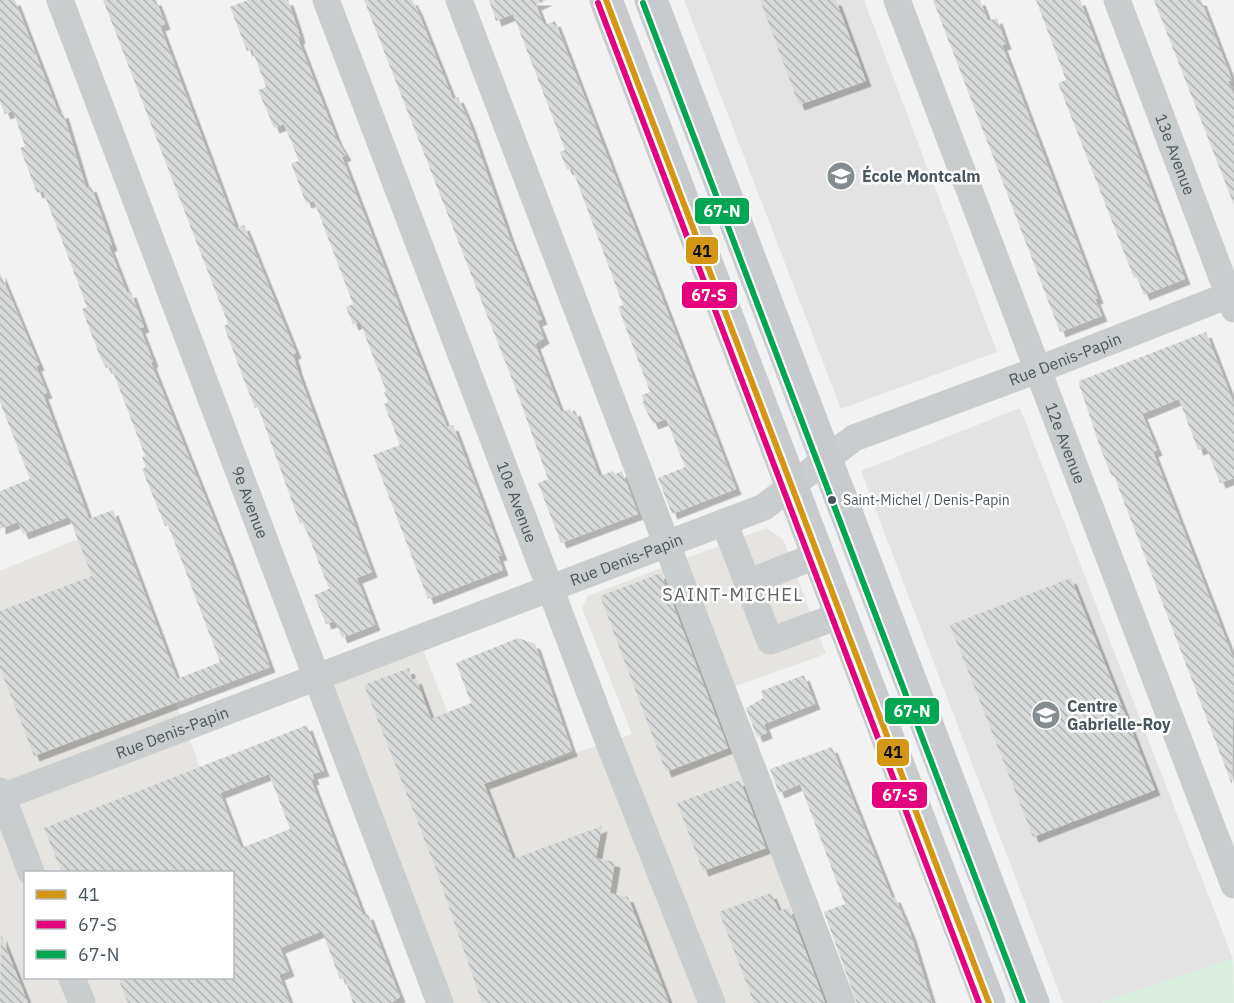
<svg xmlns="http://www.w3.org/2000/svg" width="1234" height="1003" viewBox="0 0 1234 1003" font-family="'IBM Plex Sans',sans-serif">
  <defs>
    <pattern id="building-back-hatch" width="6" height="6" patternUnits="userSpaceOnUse" patternTransform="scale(1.5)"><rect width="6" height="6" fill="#d8dada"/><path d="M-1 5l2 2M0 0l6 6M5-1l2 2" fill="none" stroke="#b1b4b4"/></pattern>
    <filter id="shadow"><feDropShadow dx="5.5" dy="5.5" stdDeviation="0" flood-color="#0004"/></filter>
  </defs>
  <rect width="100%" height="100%" fill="#f2f2f2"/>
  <g fill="#e6e4e0" fill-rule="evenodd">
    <path d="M110 526 288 1003H0V571ZM26 872H232V978H26Z"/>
    <path d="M766 528 783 539 826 654 719 692 833 1003H440L316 677 418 637 477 786 632 734 582 608 588 596Z"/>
  </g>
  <g fill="#e4e3e4">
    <path d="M684 0H864L997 352 841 409Z"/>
    <path d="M1020 408 1233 959 1101 1003H1063L861 471Z"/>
  </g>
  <path fill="#d8efdf" d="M1233 959 1234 1003H1101Z"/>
  <g fill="url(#building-back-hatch)" fill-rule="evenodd" filter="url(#shadow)">
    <path d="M0 0H15L59 114 63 112 86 188 91 186 112 245 109 247 112 254 127 293 131 292 144 327 140 328 153 361 151 363 228 554 270 667 34 756 0 668V611L92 576 69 517 23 534 18 522 0 529V491L30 479 0 402V272L39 365 36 366 47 393 43 394 89 519 113 510 177 679 220 662 168 525 165 526 142 469 146 467 142 457 145 456 115 377 110 367 106 368 99 354 82 309 87 307 64 246 43 191 37 193 20 148 25 146 13 111 5 114 0 102Z"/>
    <path d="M103 0H156L165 24 160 26 236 228 244 225 296 353 293 354 297 369 372 572 357 578 375 625 342 638 335 621 326 624 314 595 329 589 303 522 300 524 258 407 255 408 242 375 224 326 228 324Z"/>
    <path d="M248 0H288L298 30 300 38 298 39 337 140 346 155 342 157 412 339 447 427 453 425 502 555 498 556 503 570 428 599 373 455 400 445 384 404 388 402 384 392 386 391 360 322 353 325 346 307 353 304 314 201 306 203 291 163 299 161 284 124 274 128 258 90 266 87 252 49 247 51 230 7Z"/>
    <path d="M364 0H412L417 9 453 99 458 97 469 122 509 236 542 319 537 321 544 338 535 344 561 412 570 409 571 412 575 410 599 476 613 471 615 474 622 471 638 514 561 543 538 483 548 479 515 387Z"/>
    <path d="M489 0H547L536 5 544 25 555 21 736 489 672 514 658 478 685 467 666 419 653 424 642 402 644 401 642 395 650 392 618 307 623 305 572 168 567 170 560 152 565 150 513 14 496 21Z"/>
    <path d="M760 0H836L866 81 799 105Z"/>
    <path d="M933 0H980L988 21 997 18 1006 44 1002 45 1098 298 1095 299 1102 316 1060 332Z"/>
    <path d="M1036 0H1080L1185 279 1144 295 1137 277 1134 278 1058 83 1066 80Z"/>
    <path d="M1154 0H1201L1232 80 1228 81 1234 96V205Z"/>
    <path d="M1206 332 1234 404V478L1220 483 1206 447 1198 450 1179 399 1142 414 1157 450 1153 452 1234 660 1232 785 1114 476 1112 477 1100 447 1079 384V381Z"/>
    <path d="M661 573 728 748 666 772 600 596Z"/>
    <path d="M1071 578 1155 790 1033 837 950 625Z"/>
    <path d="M518 638 535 644 572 751 484 784 513 859 602 826 596 858 615 862 610 893 628 897 669 1003H482L434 864 364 685 409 668 412 680 416 678 431 719 471 703 456 663Z"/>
    <path d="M804 675 815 704 764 724 767 733 757 737 746 708 763 698 761 691Z"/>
    <path d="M307 725 324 771 312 774 314 779 311 780 363 915 368 914 400 997 391 1003H353L345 978 340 979 322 931 280 948 289 971 279 975 290 1003H128L118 978H232V873H62L44 828ZM269 774 290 829 241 848 220 793Z"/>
    <path d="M832 747 892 898 895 897 911 935 932 1003H857L824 912 845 904 800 784 779 793 770 769Z"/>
    <path d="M740 780 766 848 703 871 677 803Z"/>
    <path d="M771 893 779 911 789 908 825 1003H754L719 912Z"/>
    <path d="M1 935 28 1003H0Z"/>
  </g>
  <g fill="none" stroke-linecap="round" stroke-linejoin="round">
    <g stroke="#cacdcd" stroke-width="27">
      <path id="s1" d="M60 0 440 1003"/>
      <path id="s2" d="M326 0 609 743 712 1003"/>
      <path d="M459 0 842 1003"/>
      <path id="s3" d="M897 0 1234 885"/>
      <path id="s4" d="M1117 0 1234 309"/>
      <path d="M724 522 770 641 841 615"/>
      <path d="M747 583 818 555"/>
      <path d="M0 791 31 872"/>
      <path id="s5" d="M2 797 764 507 854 438 1037 370 1234 293"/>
      <path d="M72 978 82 1003"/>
    </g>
    <g stroke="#c8cbcd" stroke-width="33">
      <path d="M606 0 989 1003"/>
      <path d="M651 0 1033 1003"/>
    </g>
    <g stroke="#fff" stroke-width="10">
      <path id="bus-1" d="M606 0 989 1003"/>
    </g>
    <g stroke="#fff" stroke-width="10">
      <path id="bus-2" d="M598 3 979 1003"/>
    </g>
    <g stroke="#fff" stroke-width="10">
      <path id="bus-3" d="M643 3 1023 1003"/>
    </g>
    <use href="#bus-1" stroke="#d49613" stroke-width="6"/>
    <use href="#bus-2" stroke="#e5007d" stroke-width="6"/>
    <use href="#bus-3" stroke="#00a651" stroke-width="6"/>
  </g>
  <defs>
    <g id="school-disc" transform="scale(1.5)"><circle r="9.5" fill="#858d91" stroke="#fff"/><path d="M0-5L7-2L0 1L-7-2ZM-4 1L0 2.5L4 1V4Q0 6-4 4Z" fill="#fff"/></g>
  </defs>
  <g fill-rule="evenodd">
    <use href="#school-disc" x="841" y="176"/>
    <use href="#school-disc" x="1046" y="715"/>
  </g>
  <circle fill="#4a565d" stroke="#fff" stroke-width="2" cx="832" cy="500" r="5"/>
  <g text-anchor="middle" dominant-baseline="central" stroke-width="5" stroke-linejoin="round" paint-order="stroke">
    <g font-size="14" fill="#4a565d" stroke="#fff" text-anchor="start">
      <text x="843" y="500">Saint-Michel / Denis-Papin</text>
    </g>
    <g font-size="16" fill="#4a565d" stroke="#fff">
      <text stroke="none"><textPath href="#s4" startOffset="165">13e Avenue</textPath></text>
      <text stroke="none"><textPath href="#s5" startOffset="1154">Rue Denis-Papin</textPath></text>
      <text stroke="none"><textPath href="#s3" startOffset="474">12e Avenue</textPath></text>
      <text stroke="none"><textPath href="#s1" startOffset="537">9e Avenue</textPath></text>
      <text stroke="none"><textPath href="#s2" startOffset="537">10e Avenue</textPath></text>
      <text stroke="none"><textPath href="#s5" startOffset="668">Rue Denis-Papin</textPath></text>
      <text stroke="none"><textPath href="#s5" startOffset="182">Rue Denis-Papin</textPath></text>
    </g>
    <g font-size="16" font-weight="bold" fill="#4a565d" stroke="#fff" text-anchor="start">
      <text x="862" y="176">École Montcalm</text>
      <text x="1067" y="706">Centre<tspan x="1067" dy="18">Gabrielle-Roy</tspan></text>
    </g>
    <g font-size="18" letter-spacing="1.5" fill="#5e6265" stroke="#fff">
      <text x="733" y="594">SAINT-MICHEL</text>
    </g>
  </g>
  <g stroke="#fff" stroke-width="2">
    <rect x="694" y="197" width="56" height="28" rx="6" fill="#00a651"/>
    <rect x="685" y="236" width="34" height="29" rx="6" fill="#d49613"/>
    <rect x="681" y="281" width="57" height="28" rx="6" fill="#e5007d"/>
    <rect x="884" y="697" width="56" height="28" rx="6" fill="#00a651"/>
    <rect x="876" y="738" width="34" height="29" rx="6" fill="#d49613"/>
    <rect x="871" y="781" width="57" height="28" rx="6" fill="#e5007d"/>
  </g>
  <g font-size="16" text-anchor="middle" font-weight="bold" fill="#fff">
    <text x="722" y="217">67-N</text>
    <text x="709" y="301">67-S</text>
    <text x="912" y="717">67-N</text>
    <text x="900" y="801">67-S</text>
  </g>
  <g font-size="16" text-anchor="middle" font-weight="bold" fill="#111">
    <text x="702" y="257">41</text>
    <text x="893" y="758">41</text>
  </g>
  <rect x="24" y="871" width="210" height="108" fill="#ffffff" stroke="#b7bbbe" stroke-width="1.5"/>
  <rect x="36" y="890" width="30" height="9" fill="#d49613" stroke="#b7bbbe" stroke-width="1.5"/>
  <text x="78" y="901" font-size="18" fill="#4a565d">41</text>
  <rect x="36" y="920" width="30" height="9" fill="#e5007d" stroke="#b7bbbe" stroke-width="1.5"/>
  <text x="78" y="931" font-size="18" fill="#4a565d">67-S</text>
  <rect x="36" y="950" width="30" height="9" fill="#00a651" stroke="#b7bbbe" stroke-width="1.5"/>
  <text x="78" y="961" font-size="18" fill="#4a565d">67-N</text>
</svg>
